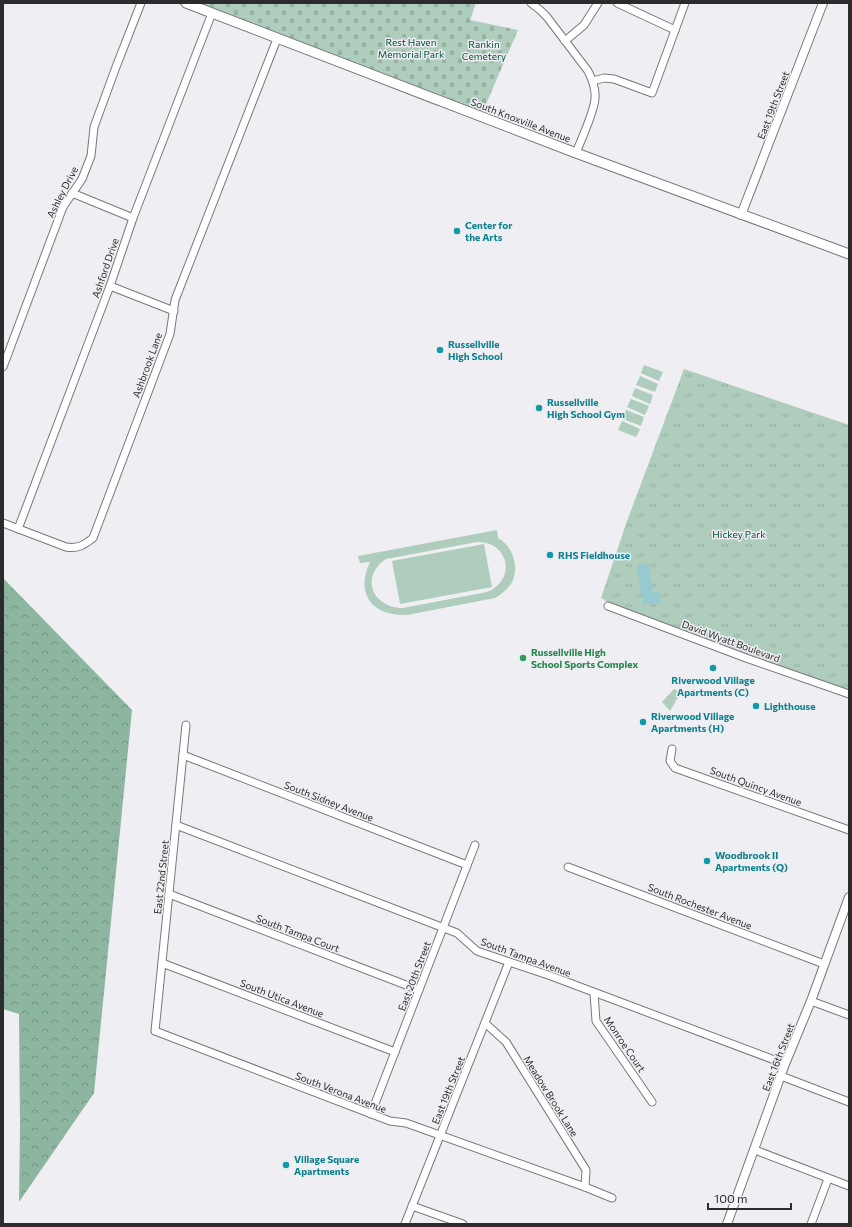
<svg xmlns="http://www.w3.org/2000/svg" width="852" height="1227" viewBox="0 0 852 1227" font-family="Commissioner,sans-serif">
  <defs>
    <pattern id="forest-crowns" width="20" height="18" patternUnits="userSpaceOnUse"><rect width="20" height="18" fill="#8db6a1"/><path d="M2 6a3 3 0 1 1 6 0M12 15a3 3 0 1 1 6 0" fill="none" stroke="#739484"/></pattern>
    <pattern id="cemetery-stones" width="16" height="16" patternUnits="userSpaceOnUse"><rect width="16" height="16" fill="#aecdbc"/><path d="M2 7V4a2 2 0 0 1 4 0v3zM10 15v-3a2 2 0 0 1 4 0v3z" fill="#96b0a2"/></pattern>
    <pattern id="park-tufts" width="24" height="20" patternUnits="userSpaceOnUse"><rect width="24" height="20" fill="#aecdbc"/><path d="M3 7l-1-3M5 7V3M7 7l1-3M15 17l-1-3M17 17v-4M19 17l1-3" fill="none" stroke="#96b0a2"/></pattern>
  </defs>
  <rect width="100%" height="100%" fill="#eeeef3"/>
  <g fill="#aecdbc" fill-rule="evenodd">
    <path d="M644 365 663 372 659 381 641 373Z"/>
    <path d="M640 376 658 384 655 392 636 385Z"/>
    <path d="M635 388 653 395 650 404 632 396Z"/>
    <path d="M631 399 649 406 645 415 627 407Z"/>
    <path d="M626 410 644 417 641 426 623 419Z"/>
    <path d="M622 421 640 429 636 437 618 430Z"/>
    <path d="M497 530 498 538C512 545 519 566 513 580 509 589 502 594 495 598L407 615C372 616 355 594 370 562L360 563 358 556ZM477 542C509 541 517 580 487 592L403 608C373 608 359 577 386 559Z"/>
    <path d="M484 544 492 587 400 604 392 561Z"/>
  </g>
  <path fill="url(#forest-crowns)" d="M3 578 132 710 94 1093 19 1202 20 1128 19 1014 3 1009Z"/>
  <path fill="url(#cemetery-stones)" d="M176 3H476L470 20 518 30 483 111 437 106Z"/>
  <g fill="url(#park-tufts)">
    <path d="M684 369 849 425V690L611 604 601 598 627 521Z"/>
    <path d="M674 689 681 692 670 711 662 702Z"/>
  </g>
  <path fill="#97cad0" d="M648 563 653 593 660 592 661 602 643 605 637 565Z"/>
  <g fill="none" stroke-linecap="round" stroke-linejoin="round">
    <g stroke="#78787d" stroke-width="9">
      <g id="minor">
        <path d="M531 3 540 10 547 17 588 71C592 79 596 88 595 98 595 110 581 140 576 153"/>
        <path d="M617 3 675 30"/>
        <path d="M565 41 584 25 598 3"/>
        <path d="M593 81 604 78 614 79 652 93 685 3"/>
        <path d="M72 193 133 218"/>
        <path d="M110 286 174 311"/>
        <path d="M3 367 63 207 82 179 91 156 94 127 116 67 141 3"/>
        <path d="M3 523 66 547C78 549 84 545 93 538L170 334 175 300 277 39"/>
        <path d="M18 529 110 286 133 218 212 13"/>
        <path d="M608 606 746 658 849 694"/>
        <path d="M186 725 155 1031 390 1121 406 1123 585 1187 612 1198"/>
        <path d="M672 749 670 761 675 768 849 830"/>
        <path d="M183 755 467 865"/>
        <path d="M176 825 457 933 477 951 551 976 785 1064"/>
        <path d="M568 867 824 964"/>
        <path d="M169 894 419 990"/>
        <path d="M162 963 395 1052"/>
        <path d="M594 993 596 1021 652 1102"/>
        <path d="M811 1001 849 1015"/>
        <path d="M485 1023 506 1042 586 1170 585 1187"/>
        <path d="M781 1076 849 1102"/>
        <path d="M371 1114 475 845"/>
        <path d="M755 1150 849 1186"/>
        <path d="M412 1206 463 1224"/>
        <path d="M405 1224 509 962"/>
        <path d="M811 1224 828 1179"/>
      </g>
    </g>
    <g stroke="#78787d" stroke-width="10">
      <g id="tertiary">
        <path d="M741 215 823 3"/>
        <path d="M727 1224 785 1064 811 1001 849 897"/>
      </g>
    </g>
    <g stroke="#78787d" stroke-width="11">
      <path id="secondary" d="M186 3 576 153 849 254"/>
    </g>
    <use href="#minor" stroke="#fff" stroke-width="7"/>
    <use href="#tertiary" stroke="#fff" stroke-width="8"/>
    <use href="#secondary" stroke="#fff" stroke-width="9"/>
  </g>
  <g fill="#0f9aa8" stroke="#eeeef3" stroke-width="1.5">
    <circle cx="457" cy="231" r="4"/>
    <circle cx="440" cy="350" r="4"/>
    <circle cx="539" cy="408" r="4"/>
    <circle cx="550" cy="555" r="4"/>
    <circle cx="713" cy="668" r="4"/>
    <circle cx="756" cy="706" r="4"/>
    <circle cx="643" cy="722" r="4"/>
    <circle cx="707" cy="861" r="4"/>
    <circle cx="286" cy="1165" r="4"/>
  </g>
  <circle fill="#2e9e5b" stroke="#eeeef3" stroke-width="1.5" cx="523" cy="658" r="4"/>
  <g text-anchor="middle" dominant-baseline="central" stroke-width="3" stroke-linejoin="round" paint-order="stroke">
    <g font-size="10" fill="#005035" stroke="#eeeef3">
      <text x="411" y="42">Rest Haven<tspan x="411" dy="12">Memorial Park</tspan></text>
      <text x="484" y="44">Rankin<tspan x="484" dy="12">Cemetery</tspan></text>
      <text x="739" y="534">Hickey Park</text>
    </g>
    <g font-size="10" fill="#2c2c2e" stroke="#eeeef3">
      <text transform="translate(773 105) rotate(-69)">East 19th Street</text>
      <text transform="translate(521 120) rotate(21)">South Knoxville Avenue</text>
      <text transform="translate(62 192) rotate(-63)">Ashley Drive</text>
      <text transform="translate(105 268) rotate(-71)">Ashford Drive</text>
      <text transform="translate(147 365) rotate(-70)">Ashbrook Lane</text>
      <text transform="translate(731 641) rotate(20)">David Wyatt Boulevard</text>
      <text transform="translate(756 786) rotate(20)">South Quincy Avenue</text>
      <text transform="translate(329 801) rotate(21)">South Sidney Avenue</text>
      <text transform="translate(161 877) rotate(-84)">East 22nd Street</text>
      <text transform="translate(700 906) rotate(21)">South Rochester Avenue</text>
      <text transform="translate(298 933) rotate(21)">South Tampa Court</text>
      <text transform="translate(526 957) rotate(20)">South Tampa Avenue</text>
      <text transform="translate(414 976) rotate(-69)">East 20th Street</text>
      <text transform="translate(282 998) rotate(21)">South Utica Avenue</text>
      <text transform="translate(625 1044) rotate(56)">Monroe Court</text>
      <text transform="translate(778 1057) rotate(-69)">East 16th Street</text>
      <text transform="translate(448 1090) rotate(-68)">East 19th Street</text>
      <text transform="translate(341 1092) rotate(21)">South Verona Avenue</text>
      <text transform="translate(551 1096) rotate(58)">Meadow Brook Lane</text>
    </g>
    <g font-size="10" font-weight="bold" fill="#0d838f" stroke="#eeeef3" text-anchor="start">
      <text x="465" y="225">Center for<tspan x="465" dy="12">the Arts</tspan></text>
      <text x="448" y="344">Russellville<tspan x="448" dy="12">High School</tspan></text>
      <text x="547" y="402">Russellville<tspan x="547" dy="12">High School Gym</tspan></text>
      <text x="558" y="555">RHS Fieldhouse</text>
      <text x="713" y="680" text-anchor="middle">Riverwood Village<tspan x="713" dy="12">Apartments (C)</tspan></text>
      <text x="764" y="706">Lighthouse</text>
      <text x="651" y="716">Riverwood Village<tspan x="651" dy="12">Apartments (H)</tspan></text>
      <text x="715" y="855">Woodbrook II<tspan x="715" dy="12">Apartments (Q)</tspan></text>
      <text x="294" y="1159">Village Square<tspan x="294" dy="12">Apartments</tspan></text>
    </g>
    <g font-size="10" font-weight="bold" fill="#27864d" stroke="#eeeef3" text-anchor="start">
      <text x="531" y="652">Russellville High<tspan x="531" dy="12">School Sports Complex</tspan></text>
    </g>
  </g>
  <rect width="852" height="1227" fill="none" stroke="#2c2c2e" stroke-width="8"/>
  <path d="M708 1203v6h83v-6" fill="none" stroke="#2c2c2e" stroke-width="2"/>
  <text x="714" y="1203" font-size="12" fill="#2c2c2e" stroke="#eeeef3" stroke-width="3" paint-order="stroke">100 m</text>
</svg>
